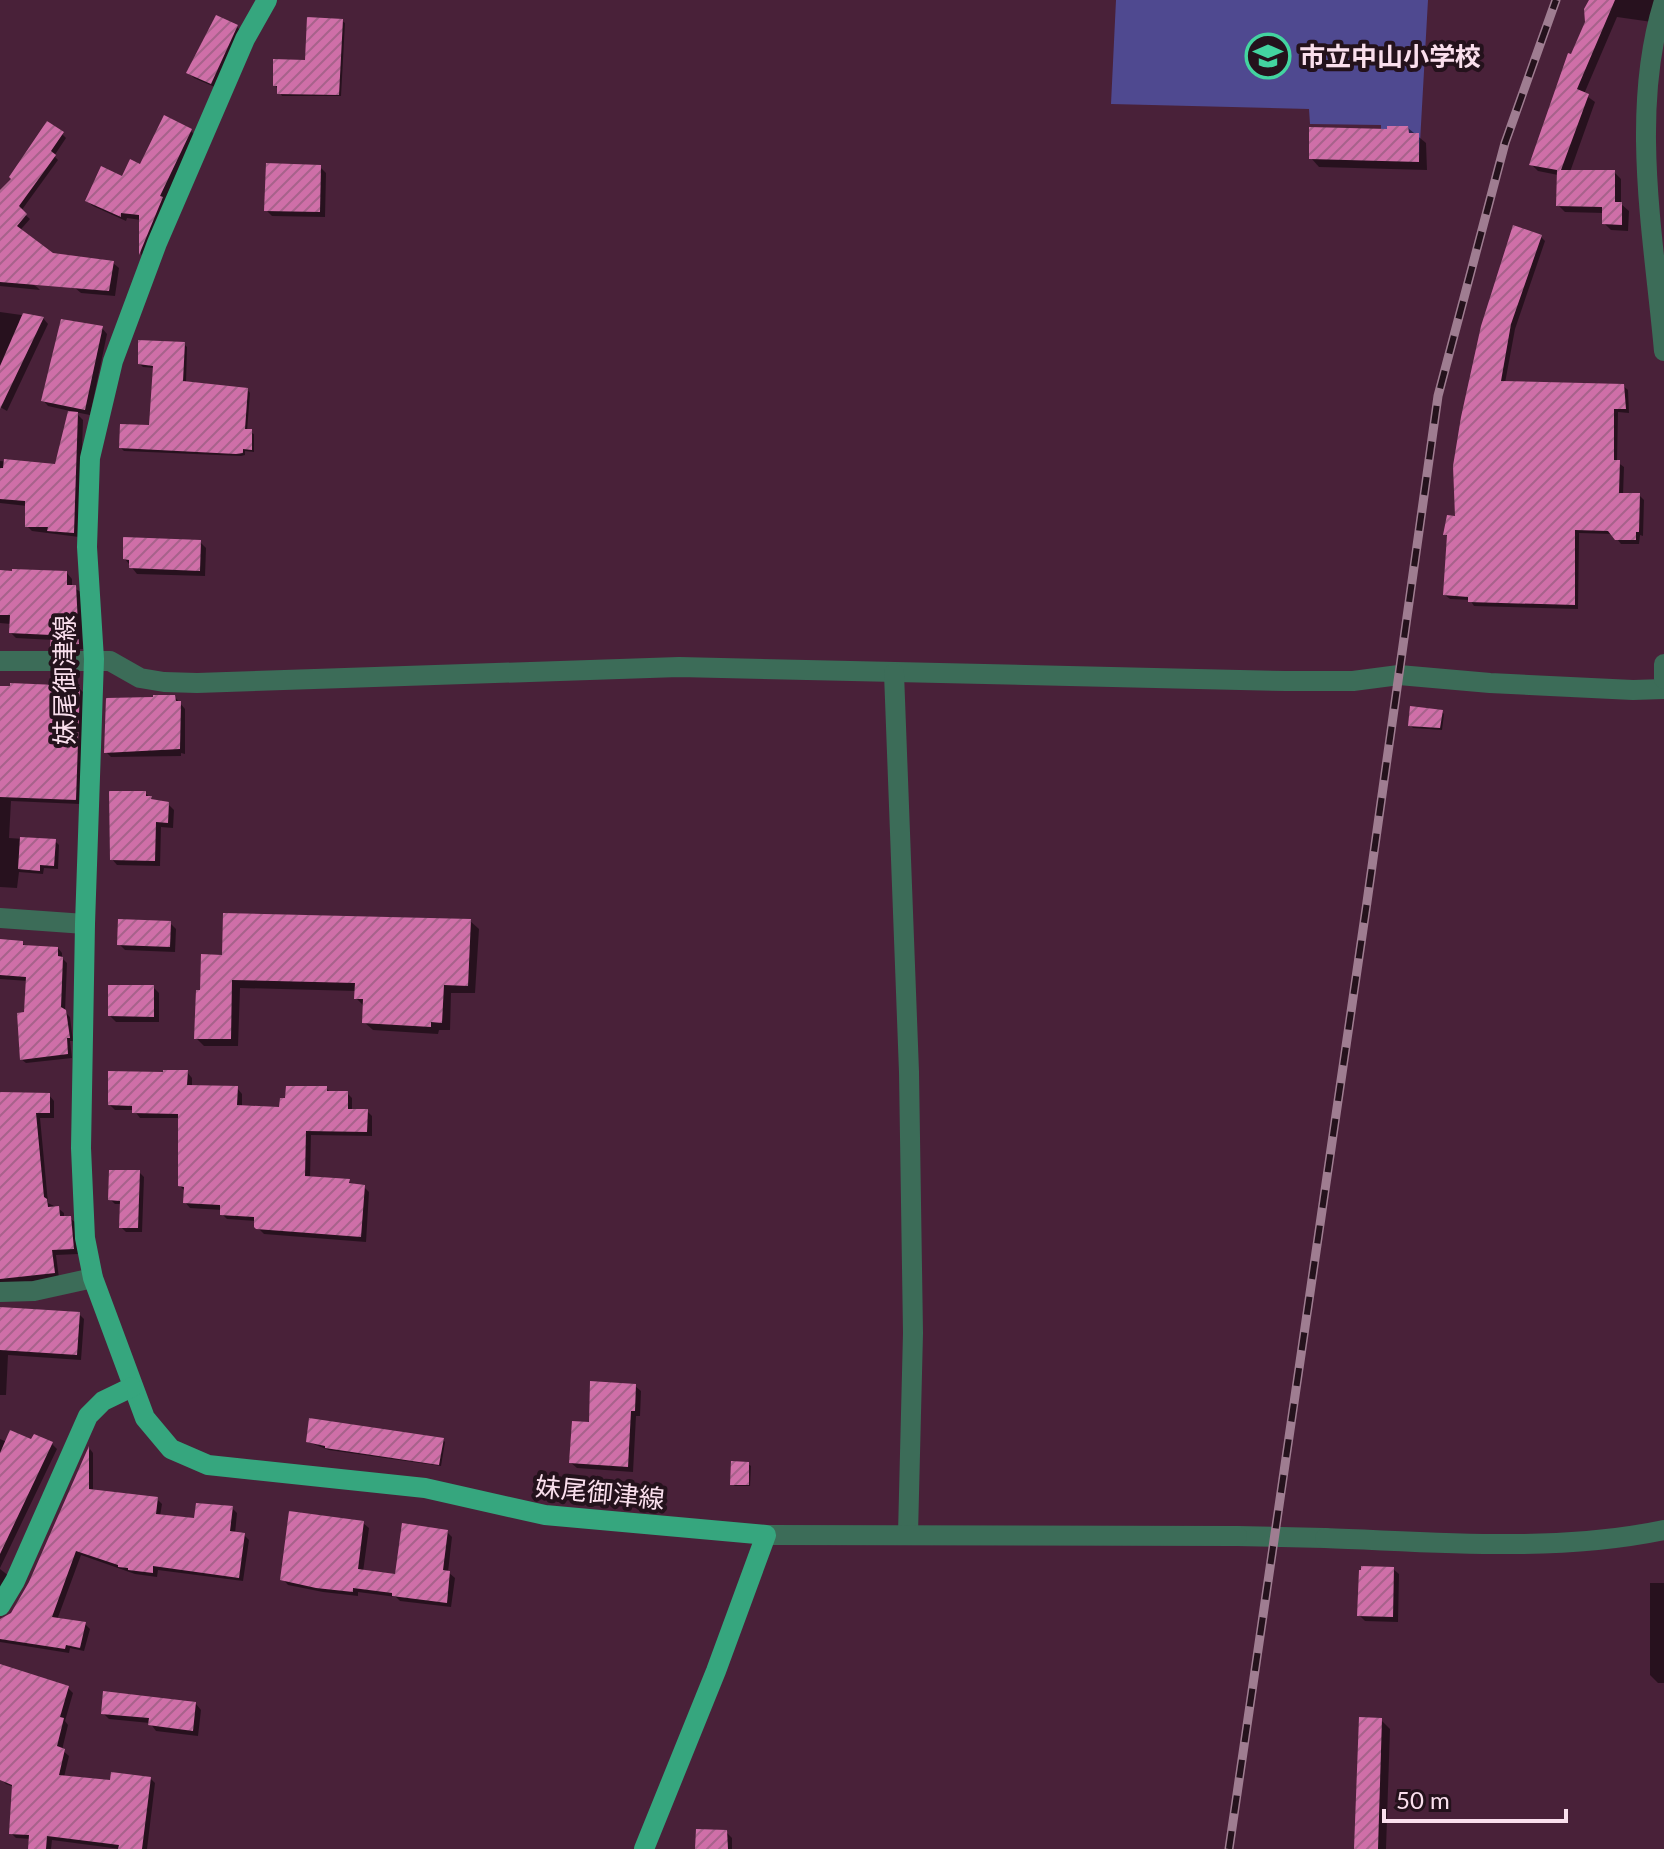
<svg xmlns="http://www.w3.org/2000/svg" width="1664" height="1849" viewBox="0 0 1664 1849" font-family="Lato,'Noto Sans JP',sans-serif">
  <defs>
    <pattern id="building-hatch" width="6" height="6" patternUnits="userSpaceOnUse" patternTransform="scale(2)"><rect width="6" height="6" fill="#cf6fa8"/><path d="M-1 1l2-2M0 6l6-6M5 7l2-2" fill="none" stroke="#a7628b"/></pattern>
  </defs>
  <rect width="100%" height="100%" fill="#492139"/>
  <path fill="#4f4990" d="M1116 0H1428L1419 160 1381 159V125L1310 124 1309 109 1111 104Z"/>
  <g fill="#0007">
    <path d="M1591 0H1656L1652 22 1617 17 1584 94 1595 102 1570 172H1614L1621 179V204L1629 211 1628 231 1611 230 1604 223V213L1565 212 1558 205V175L1538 171 1531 164 1587 22Z"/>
    <path d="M342 21 345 23 341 96H282L275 85 307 63Z"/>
    <path d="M237 27 242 32 217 88 194 78 188 72Z"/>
    <path d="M1408 128 1426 143 1427 170 1319 167 1311 158 1389 131Z"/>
    <path d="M191 131 197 137 145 258 141 254V220L127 218 126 221 93 206 87 201Z"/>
    <path d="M62 134 66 138 54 156 58 160 21 211 30 219 15 236 0 224V196L14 179Z"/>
    <path d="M320 167 326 173 325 217 272 216 266 210Z"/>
    <path d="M1541 237 1545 241 1515 329 1505 383 1623 386 1628 390 1629 413 1618 412 1617 462 1624 467 1623 495H1639L1644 500 1643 536 1640 535 1639 544H1621L1613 534 1579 533 1578 609 1474 606 1470 600 1450 599 1445 595 1449 538 1445 534 1457 518 1455 466Z"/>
    <path d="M33 252 113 263 119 268 115 296 81 293Z"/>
    <path d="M0 264 37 287 40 290 0 286Z"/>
    <path d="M0 312 43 318 48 324 7 411 0 407Z"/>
    <path d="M102 328 107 334 90 415 75 412 83 420 79 537 32 531 27 526V506L0 503V461L56 466 70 411 48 406 43 400Z"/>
    <path d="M184 344 187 347 186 383 247 389 250 393 247 431 254 434V452L245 451V455L241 456 124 451 121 448 151 427 155 368 143 367 140 364Z"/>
    <path d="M200 542 206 548 205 576 137 574 125 559Z"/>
    <path d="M0 571 67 573 72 579V587L81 592 83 649 58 650 52 645 53 640 16 638 11 633V624L0 623Z"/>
    <path d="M0 688H79L83 692 80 804 11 801 9 838 55 841 59 845 58 869 44 868 43 874 19 872 17 888 0 887Z"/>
    <path d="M175 697 185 709V754L181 753V756L111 757 106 752Z"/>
    <path d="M1442 712 1444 714 1442 730 1413 728 1410 725Z"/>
    <path d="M145 793 154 801 168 804 174 810 173 828 161 827 160 866 117 865 112 859Z"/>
    <path d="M470 921 479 929 475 993H451L450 1030H439L438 1034 373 1030 364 1022 365 1007 356 998V991L240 988 238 1046H204L196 1038 202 992 223 957Z"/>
    <path d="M170 923 176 929 175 952 125 950 119 944Z"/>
    <path d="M0 941 22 943 27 947 58 948 62 953V958L67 963 65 1012 70 1017 73 1041H70L72 1058 26 1063 21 1059 28 981 0 979Z"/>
    <path d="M153 987 159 993V1022H116L110 1016Z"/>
    <path d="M187 1072 192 1078V1087L237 1088 242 1094V1107L281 1109 326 1088 331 1093H347L352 1098V1111H367L372 1116V1136L311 1135 310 1179 349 1181 353 1186 364 1187 369 1192 366 1242 264 1234 256 1226V1221L227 1219 222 1214V1210L190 1208 185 1202 186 1192 180 1186V1118H140L134 1110H115L110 1105Z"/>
    <path d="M0 1094 49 1095 54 1101V1118H40L48 1203 58 1208 64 1213V1218H70L76 1223 78 1254 56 1255 59 1278 0 1285Z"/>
    <path d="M139 1172 144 1177 142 1232H126L121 1227V1204H115L110 1199Z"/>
    <path d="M0 1309 79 1314 84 1319 81 1360 8 1355 6 1395H0Z"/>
    <path d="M635 1386 641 1391 640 1416H636L633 1472 577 1468 571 1463 590 1424Z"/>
    <path d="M0 1439 7 1442 52 1444 57 1449 0 1568Z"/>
    <path d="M443 1440 445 1442 441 1466 329 1450 308 1442Z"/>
    <path d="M90 1449 93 1453V1492L157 1499 162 1504 160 1516 196 1520 232 1508 237 1513 235 1534 244 1535 249 1540 243 1581 158 1570 157 1577 135 1574 81 1555 57 1620 85 1624 90 1629 84 1651 70 1648 69 1653 0 1642V1621L12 1615 31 1583Z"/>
    <path d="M748 1464 751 1466 750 1486H735L732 1484Z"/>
    <path d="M363 1523 369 1528 363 1572 396 1576 447 1532 452 1537 448 1572 455 1578 451 1607 400 1601 396 1597 358 1592V1596L323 1592 288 1585 283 1579Z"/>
    <path d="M0 1569 9 1576 0 1595Z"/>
    <path d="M1393 1569 1399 1574 1398 1622 1365 1621 1359 1615Z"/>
    <path d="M1650 1583H1664V1683H1658L1650 1675Z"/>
    <path d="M0 1667 68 1688 73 1693 65 1721 68 1725 62 1750 69 1756 64 1777 111 1782 150 1778 155 1783 147 1849H120L52 1840 51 1849H30L31 1839 16 1838 11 1833 14 1787 6 1784 0 1778Z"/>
    <path d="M196 1704 201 1710 198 1736 156 1731 150 1723 109 1719 103 1713Z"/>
    <path d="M1381 1720 1390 1729 1386 1849H1356Z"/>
    <path d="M726 1832 732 1838V1849H697Z"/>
  </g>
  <g fill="url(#building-hatch)">
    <path d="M1589 0H1615L1577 89 1589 94 1561 170H1615V202H1622V225L1602 224V207L1556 206 1557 170 1529 165 1568 53 1571 54 1585 22 1584 9Z"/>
    <path d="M216 15 238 25 211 84 186 73Z"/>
    <path d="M307 17 343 19 339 95 277 94V86H273V59L305 60Z"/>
    <path d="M164 115 192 129 160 196 163 197 139 255V215L121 213V217L85 201 101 166 122 176 130 159 140 164Z"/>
    <path d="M47 121 64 132 51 151 56 155 19 206 27 214 17 226 53 253 114 261 109 291 0 282V190L11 179 9 177Z"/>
    <path d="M1387 126H1408L1409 133H1419V162L1309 159V127L1387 129Z"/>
    <path d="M266 163 321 165 320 212 264 211Z"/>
    <path d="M1513 225 1542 235 1511 324 1501 381 1624 384 1626 409H1614V460H1620L1619 493H1640L1639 532H1636V540H1615L1608 531 1575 530V605L1468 602V597L1443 595 1447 535H1443L1447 515 1455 516 1453 466 1461 417 1481 326Z"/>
    <path d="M23 313 44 317 0 409V366Z"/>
    <path d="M61 319 103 326 85 410 41 401Z"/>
    <path d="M138 340 185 342 183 381 248 388 245 429H252V450L243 449V453L236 454 119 448 120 424 149 425 153 366 138 364Z"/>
    <path d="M68 411 78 412 74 533 47 531 48 527H25V501L0 499V468H3L4 459 55 464Z"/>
    <path d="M123 537 201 540 200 571 129 568V560L123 559Z"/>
    <path d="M12 569 67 571V585H76L79 644 50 646 51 635 9 633 10 615H0V570L12 571Z"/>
    <path d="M10 683 80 686 76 800 0 797V686H10Z"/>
    <path d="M153 695H175L176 701H181L180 749 104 753 106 698 153 697Z"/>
    <path d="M1410 706 1443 710 1440 728 1408 726Z"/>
    <path d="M109 791H146V796H152L151 799 169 802 168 823 156 822 155 861 110 860Z"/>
    <path d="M20 837 56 839 54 866 40 865V871L18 869Z"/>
    <path d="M223 913 471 919 468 986 444 985 442 1023 431 1022V1027L362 1023 363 999H354L355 983 232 980 231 1039H194L196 990H200L201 954 222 955Z"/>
    <path d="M118 919 171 921 170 947 117 945Z"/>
    <path d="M0 939 23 941V945L58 947V956L63 957 61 1007 66 1010 70 1038H67L68 1054 20 1060 17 1013 24 1012 26 977 0 975Z"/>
    <path d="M108 985H154V1017L108 1016Z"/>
    <path d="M163 1070H188L187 1085 238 1086 237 1105 279 1107 280 1098H285L286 1086H327V1091H348V1109H368L367 1132 306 1131 305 1176 350 1179 349 1183 365 1185 361 1237 256 1229 254 1227V1217L220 1215V1205L183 1203 184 1187 178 1186V1114L132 1113V1106L108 1105V1071L163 1072Z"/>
    <path d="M0 1092 50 1093V1113H36L44 1197 47 1199 48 1207 59 1206 60 1216H71L74 1249 52 1250 55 1273 0 1279Z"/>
    <path d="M109 1170H140L138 1228H119L120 1201 108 1200Z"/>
    <path d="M0 1307 80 1312 77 1355 0 1350Z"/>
    <path d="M590 1381 636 1384 635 1411H631L628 1467 569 1463 572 1421 589 1422Z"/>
    <path d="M309 1418 444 1438 439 1465 325 1448V1446L306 1442Z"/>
    <path d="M10 1430 31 1439 34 1434 53 1442 0 1554V1453Z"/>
    <path d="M89 1446V1489L158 1497 156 1514 194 1518 196 1503 233 1506 230 1531 245 1533 239 1578 153 1566V1573L128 1570V1568L118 1567V1565L76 1551 52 1617 86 1622 80 1648 66 1645 65 1649 0 1639V1619L11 1613 29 1582Z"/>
    <path d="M731 1461 749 1462V1485H730Z"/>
    <path d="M289 1511 364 1521 358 1569 395 1574 402 1523 448 1530 443 1570 450 1571 447 1603 392 1596V1593L353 1588V1592L316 1588 280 1580Z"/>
    <path d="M1361 1566 1394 1567 1393 1617 1357 1616 1359 1570H1361Z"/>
    <path d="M0 1664 69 1686 60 1717 64 1718 57 1746 65 1749 59 1775 110 1780 111 1772 151 1777 142 1849H118L119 1845 47 1836 46 1849H28L29 1835 9 1834 12 1785 0 1780Z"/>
    <path d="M103 1691 196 1702 193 1731 148 1725 149 1718 101 1714Z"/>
    <path d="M1359 1717 1382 1718 1378 1849H1354Z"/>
    <path d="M696 1829 727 1830 728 1849H695Z"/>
  </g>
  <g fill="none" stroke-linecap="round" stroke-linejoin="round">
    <g stroke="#3c6c58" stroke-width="20">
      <path d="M1664 1C1629 112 1654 238 1664 351"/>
      <path d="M0 661H110L140 678 164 682 197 683 679 667 1286 681H1353L1399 675 1490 683 1633 690 1664 689"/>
      <path d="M1664 664V679"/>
      <path d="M894 673 909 1072 913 1333 908 1534"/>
      <path d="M0 918 85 924"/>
      <path d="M0 1292 34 1291 93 1278"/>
      <path d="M1237 1536 1325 1538"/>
    </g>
    <g stroke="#3c6c58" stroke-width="20">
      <path d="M766 1535 1237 1536"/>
      <path d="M1325 1538C1437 1542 1554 1553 1664 1530"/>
    </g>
    <g stroke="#36a67e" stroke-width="20">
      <path d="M267 0 245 39 157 243 113 361 90 458 87 547 94 659 85 924 81 1148 85 1238 93 1278 145 1418 171 1449 208 1465 425 1488 545 1515 766 1535 716 1671 644 1849"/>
      <path d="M0 1606 15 1581 88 1416 103 1401 132 1387"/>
    </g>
    <g stroke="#9f7d91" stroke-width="9">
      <path id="rail" d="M1229 1849 1367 902 1438 396 1505 143 1556 0"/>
    </g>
    <use href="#rail" stroke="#24121c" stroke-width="6" stroke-dasharray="18" stroke-linecap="butt"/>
  </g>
  <defs>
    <g id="school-ring" transform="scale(2.3)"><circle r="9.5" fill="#24121c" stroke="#43d4a0" stroke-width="1.5"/><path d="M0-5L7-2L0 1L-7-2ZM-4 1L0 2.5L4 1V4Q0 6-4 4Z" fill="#43d4a0"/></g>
  </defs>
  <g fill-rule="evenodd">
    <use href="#school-ring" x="1268" y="56"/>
  </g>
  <g text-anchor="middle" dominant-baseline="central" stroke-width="8" stroke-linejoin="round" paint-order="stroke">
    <g font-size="26" font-weight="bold" fill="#fadfed" stroke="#24121c" text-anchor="start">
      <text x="1299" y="56">市立中山小学校</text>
    </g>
    <g font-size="26" fill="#fadfed" stroke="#24121c">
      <text transform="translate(64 680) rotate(-90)">妹尾御津線</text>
      <text transform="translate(600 1492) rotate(6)">妹尾御津線</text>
    </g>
  </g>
  <path d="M1384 1809v12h182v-12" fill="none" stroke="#fadfed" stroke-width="4"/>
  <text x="1396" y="1809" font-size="24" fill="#fadfed" stroke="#24121c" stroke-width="6" paint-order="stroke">50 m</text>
</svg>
